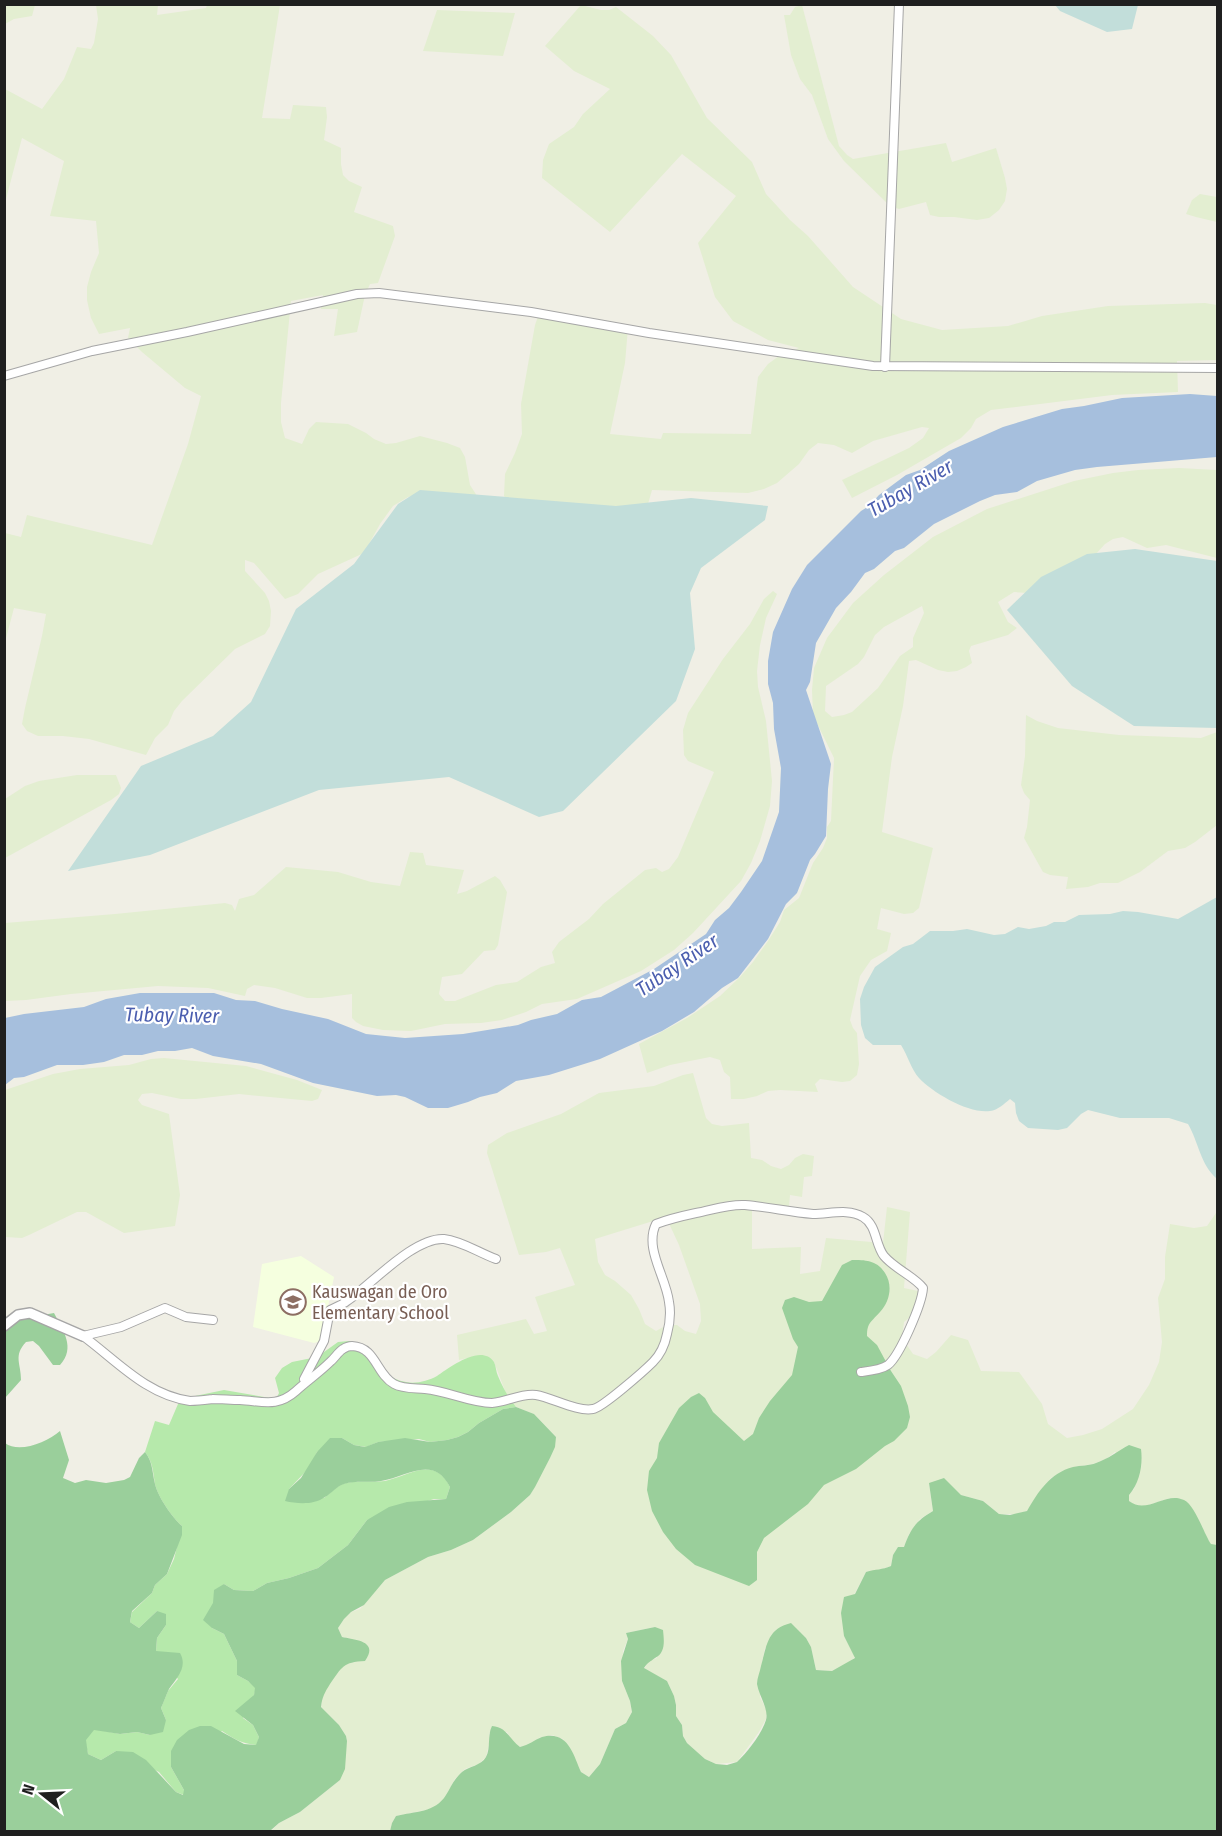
<svg xmlns="http://www.w3.org/2000/svg" width="1222" height="1836" viewBox="0 0 1222 1836" font-family="'Fira Sans Condensed',sans-serif">
  <rect width="100%" height="100%" fill="#f0efe5"/>
  <path fill="#f5ffdf" d="M301 1256 334 1277 321 1341 314 1343 253 1327 262 1264Z"/>
  <g fill="#e3eed1" fill-rule="evenodd">
    <path d="M5 4H35V5L32 16 14 19 5 24Z"/>
    <path d="M96 5H158L157 15 206 8 207 5H280L262 118 290 119 293 105 326 107 327 117 324 140 341 148V164L343 175 349 181 362 187 354 212 393 226 395 236 378 283 370 284 365 295 357 332 334 336 338 309H321L323 295 291 301 281 403V422L285 438 302 444 309 429 316 422 348 424 366 433 374 439 386 444 396 443 420 436 447 443 460 448 465 457 470 485 479 499 423 494 408 497 393 506 380 524 364 553 318 574 298 594 285 599 254 563 245 560V571L265 593 269 601 271 611 270 626 265 634 235 649 182 701 174 711 168 725 155 738 146 755 89 739 63 736H38L27 731 22 724 25 708 42 636 46 614 14 608 5 642V533L21 537 27 515 152 545 188 444 201 396 185 388 142 352 128 338 130 328 99 334 91 318 87 300V287L91 272 99 253 96 221 50 216 64 161 22 138 5 203V89L42 109 64 79 77 47 91 49 94 43 98 19Z"/>
    <path d="M581 5 601 10H609L616 7 653 36 671 55 707 118 752 162 766 194 790 220 808 236 853 287 901 319 942 330 1008 326 1042 316 1108 306 1205 303 1217 305V360L1177 361 1178 392 1112 395 991 410 976 419 971 428 961 438 897 475 852 498 842 480 909 448 923 438 929 428 922 427 873 441 852 453 834 445 818 443 809 450 799 464 777 483 764 489 748 493 652 490 648 504 616 510 512 506 504 496 505 474 515 453 522 434 521 404 535 325 540 311 554 312 587 318 628 328 625 363 610 434 661 439 663 433 751 434 758 377 768 364 779 356 799 348 768 340 733 321 715 297 698 243 736 196 682 154 610 232 542 178 543 160 549 144 574 127 583 114 610 89 574 71 545 46Z"/>
    <path d="M802 5 839 146 847 155 853 159 946 143 952 162 996 148 1005 178 1007 189 1005 201 999 210 989 218 977 220 954 217H939L930 215 926 202 899 209 890 206 844 161 828 139 812 95 800 79 791 55 784 15H790L795 7Z"/>
    <path d="M437 10 515 13 503 56 423 51Z"/>
    <path d="M1200 194 1217 197V222L1196 217 1186 214 1192 200Z"/>
    <path d="M1179 468 1217 470V558L1166 545 1147 548 1123 537 1113 539 1105 544 1094 556 1028 593 1014 592 998 602 1008 622 1017 628 1008 635 971 646 969 651 972 663 966 667 957 671 948 672 938 670 916 660 909 661 903 706 892 757 882 832 933 848 919 908 913 913 904 914 881 908 877 929 891 933 887 951 871 960 860 976 850 1020 853 1028 857 1033 859 1064 857 1075 850 1081 842 1082 820 1079 815 1084 818 1092 780 1090 768 1091 757 1096 744 1099H731L730 1077 724 1072 720 1060 710 1057 670 1065 647 1073 639 1044 687 1018 720 996 740 977 753 962 768 941 780 922 784 910 799 898 813 863 823 848 827 838V827L831 821 834 758 813 715 812 690 814 668 827 638 853 603 884 575 933 537 987 509 1074 481 1113 473 1138 470ZM922 606 924 613 913 638V647L900 656 878 688 852 712 844 715 832 717 825 711 826 686 858 664 864 657 875 635 884 627Z"/>
    <path d="M773 591 777 594 766 618 760 645 757 671 758 687 766 721 772 781 770 806 760 841 751 863 741 881 693 933 674 950 641 971 577 999 542 1004 526 1012 502 1020 481 1023 445 1024 411 1031 383 1030 363 1026 356 1022 352 1018V994L321 998H307L275 988 254 985 247 989 245 996 208 988 158 986 71 994 26 1000 5 1001V923L115 914 225 903 232 905 235 911 239 899 254 895 286 867 338 872 371 882 400 886 410 852 423 853 426 865 464 870 457 894 467 891 495 876 500 880 507 892 498 945 495 950 484 951 462 974 442 977 439 994 445 1001H455L496 985 517 982 541 967 555 963 552 952 559 942 589 919 603 904 645 870 656 868 662 872 669 869 678 857 714 772 688 761 684 755 683 730 688 713 723 659 750 624 764 599Z"/>
    <path d="M1026 715 1037 721 1058 728 1119 735 1201 738 1217 732V825L1195 842 1185 848 1168 851 1140 872 1118 883H1100L1088 887 1066 889 1068 877 1050 875 1043 872 1024 838 1027 827 1030 800 1024 793 1021 785 1025 756Z"/>
    <path d="M77 775H116L121 788 119 794 111 800 5 858V799L25 786 39 781Z"/>
    <path d="M164 1058 246 1066 297 1080 322 1090 318 1099 312 1101 239 1094 196 1099H181L152 1093 142 1094 138 1100 142 1105 169 1114 180 1195 175 1226 124 1233 86 1212H77L29 1235 22 1238 5 1237V1090L53 1074 80 1069 129 1065 151 1059Z"/>
    <path d="M693 1073 706 1118 712 1124 722 1126 749 1123 751 1158 762 1160 771 1166 781 1169 789 1165 795 1158 803 1154 814 1156 812 1176 804 1177 802 1197 790 1195 789 1207 752 1204V1249L801 1247 800 1274 820 1271 826 1238 883 1243 887 1207 910 1212 904 1288 918 1291 914 1314 904 1322 902 1338 913 1354 927 1359 936 1352 951 1335 968 1340 981 1371 1019 1372 1042 1404 1048 1424 1067 1438 1083 1435 1102 1429 1133 1409 1149 1385 1159 1362 1162 1342 1158 1298 1165 1279V1257L1170 1224 1194 1228 1207 1226 1216 1213 1217 1206V1545H1211L1192 1509 1170 1498 1143 1507 1134 1505 1129 1501V1494L1134 1489 1138 1477 1115 1452 1106 1459 1093 1464 1074 1467 1051 1478 1041 1490 1027 1511 1017 1514H999L983 1501 961 1495 953 1488 929 1483 933 1511 920 1519 909 1534 904 1547 893 1555 891 1566 881 1570 866 1572 854 1595 844 1636 855 1657 846 1665 832 1671 816 1670 811 1647 806 1638 799 1632 765 1648 762 1663 760 1697 767 1711 766 1719 759 1732 737 1762 716 1764 705 1759 687 1743 683 1736 682 1725 676 1716V1705L674 1696 667 1681 644 1669 649 1661 657 1658 655 1627 626 1633 628 1639 623 1651 622 1681 630 1701 632 1712 626 1723 615 1729 600 1764 589 1777 581 1772 563 1739 552 1735 539 1738 530 1745 520 1747 513 1742 507 1732 489 1733V1744L486 1757 479 1764 465 1769 455 1779 445 1798 436 1808 396 1816 392 1823 390 1831 270 1832 279 1823 300 1812 340 1780 347 1741 346 1736 339 1725 321 1707 323 1693 340 1668 348 1663 356 1662 351 1639 342 1637 338 1628 344 1619 351 1612 360 1609 385 1580 428 1557 451 1550 473 1540 511 1512 530 1495 550 1458 556 1437 534 1414 516 1407 507 1396 494 1362 476 1356 459 1360 457 1335 526 1319 534 1334 547 1331 535 1297 575 1285 560 1248 546 1252 519 1255 487 1153 488 1145 507 1133 561 1114 599 1093 654 1086 683 1075ZM666 1217 679 1245 700 1304 701 1321 696 1334 685 1331 677 1325H667L656 1331 645 1324 639 1309 631 1295 615 1281 605 1275 598 1262 595 1239Z"/>
  </g>
  <path fill="#b6e9ab" d="M349 1341C382 1348 374 1377 406 1382 416 1384 428 1381 437 1376 449 1368 481 1343 494 1362 496 1366 496 1372 498 1376 503 1388 508 1397 516 1407L503 1409 479 1423 468 1432 458 1437 447 1440 430 1442 419 1439 378 1442 366 1447 354 1445 342 1438 317 1452 310 1467 289 1489 324 1498C329 1494 334 1489 339 1486 351 1479 370 1483 385 1481 410 1476 434 1455 450 1487L446 1499H434L367 1520 348 1545 318 1568 289 1578 267 1583 253 1591 234 1590 224 1584 214 1603 212 1628 224 1634 237 1661V1675L248 1681 256 1688 254 1695 243 1718 253 1725 259 1737 257 1745C242 1744 234 1739 222 1731L171 1767 184 1790V1795L176 1792 159 1772 116 1751 101 1760 88 1754 85 1740 94 1729 120 1734 137 1732 150 1735 166 1720 161 1708 168 1691 178 1679 156 1651 157 1638 166 1625 157 1611 139 1628 130 1622 132 1612 152 1593 155 1585 167 1574 174 1559 182 1526C172 1517 158 1497 155 1484 153 1472 153 1462 145 1452L155 1421 169 1425 178 1404 185 1399 195 1396 224 1390 276 1399 279 1393 275 1378 282 1368 292 1362 317 1357 338 1342Z"/>
  <g fill="#9acf9b">
    <path d="M852 1260C865 1260 877 1260 885 1273 893 1285 890 1301 880 1312 876 1317 870 1321 868 1327 867 1330 867 1333 867 1336L877 1345 891 1371 901 1386 908 1406 910 1417 907 1428 894 1441 885 1446 856 1469 824 1485 808 1504 764 1538 757 1552V1580L749 1586 695 1565 676 1549 663 1532 652 1511 647 1490 649 1471 657 1458 659 1443 679 1408 691 1397 699 1393 705 1398 713 1412 744 1441 753 1434 759 1418 770 1401 792 1375 798 1347 793 1339 782 1308 785 1300 794 1297 809 1302 822 1301 842 1265Z"/>
    <path d="M54 1313C63 1330 76 1348 60 1365H53L39 1346 33 1341 26 1342C13 1356 21 1363 21 1380L5 1398V1320L21 1319Z"/>
    <path d="M516 1407 534 1414 556 1437 555 1447 550 1458 535 1487 530 1495 511 1512 473 1540 451 1550 428 1557 385 1580 364 1605 351 1612 344 1619 338 1628 342 1637C356 1640 379 1641 365 1661 343 1662 342 1667 330 1684 325 1692 322 1697 321 1707L339 1725 346 1736 347 1741 345 1769 340 1780 300 1812 279 1823 270 1831H5V1443C19 1454 47 1442 60 1431L69 1460 63 1478 75 1483 86 1480 106 1483 124 1480 130 1477 139 1458 145 1452C153 1462 152 1472 155 1484 158 1497 172 1517 182 1526V1535L167 1574 155 1585 152 1593 132 1611 130 1622 139 1628 157 1611 166 1614V1625L157 1638 156 1651 180 1653C188 1667 177 1678 169 1689 166 1695 164 1702 161 1708L166 1720 163 1732 150 1735 137 1732 120 1734 94 1730 86 1740 88 1754 101 1760 116 1751 133 1752 146 1760 176 1792 183 1795 184 1790 171 1767V1751L177 1740 189 1730 200 1726H211L244 1744 256 1745 259 1737 253 1725 235 1711 254 1695 255 1688 248 1681 237 1675V1661L224 1634 212 1628 203 1620 213 1603 214 1590 224 1584 234 1590 253 1591 267 1583 289 1578 318 1568 348 1545 367 1520 389 1507 407 1502 446 1499 450 1487C433 1454 407 1477 381 1481 369 1483 356 1480 344 1484 337 1486 332 1493 325 1497 314 1505 298 1504 285 1501L289 1489 301 1478 317 1452 330 1438H342L354 1445 365 1447 378 1442 405 1438 430 1442 447 1440 458 1437 468 1432 479 1423 503 1409Z"/>
    <path d="M1129 1445 1141 1449C1143 1464 1140 1483 1129 1495V1501C1147 1515 1165 1491 1184 1500 1195 1505 1204 1534 1211 1544L1217 1545V1831H390L392 1823 396 1816C415 1811 435 1813 446 1795 451 1787 454 1779 462 1772 469 1766 481 1766 486 1757 491 1748 487 1736 492 1726 507 1727 509 1739 520 1747 529 1745 534 1740 542 1737 568 1730 573 1754 581 1772L589 1777 600 1764 615 1729 626 1723 632 1712 630 1701 622 1681 621 1661 628 1639 626 1633 655 1627 663 1630C664 1640 666 1653 655 1658 650 1662 648 1662 644 1668L667 1681 674 1696 676 1705V1716L682 1725 683 1736 687 1743 705 1759 716 1764 727 1765 737 1762C748 1751 761 1735 766 1720 769 1709 759 1696 757 1684 757 1678 760 1672 761 1666 767 1645 767 1629 791 1623L806 1638 811 1647 816 1670 832 1671 855 1658 844 1636 841 1613 844 1597 855 1594 866 1572C876 1569 882 1570 891 1566L893 1555 898 1547H904C911 1528 916 1521 933 1511L929 1483 944 1478 961 1495 983 1501 999 1514 1010 1515 1027 1511C1038 1492 1050 1473 1073 1467 1081 1465 1089 1466 1096 1463 1108 1459 1118 1451 1129 1445Z"/>
  </g>
  <g fill="#c2deda">
    <path d="M1055 5H1138L1132 29 1107 32 1060 11Z"/>
    <path d="M420 490 616 506 691 498 768 506 765 520 701 568 690 593 695 649 676 701 563 811 539 817 449 777 319 790 150 855 68 871 141 766 213 736 251 702 296 609 354 564 398 504Z"/>
    <path d="M1135 549 1217 561V728L1134 726 1072 686 1007 610 1041 577 1087 554Z"/>
    <path d="M1217 897V1179C1200 1164 1199 1143 1188 1124L1169 1118H1120L1088 1110 1081 1114 1067 1128 1058 1130 1028 1128 1019 1121 1016 1113 1015 1103 1010 1099C1004 1104 998 1110 990 1111 969 1114 933 1093 919 1078 911 1069 908 1056 901 1045H873L865 1038 861 1025 860 999 864 987 875 967 903 947 913 944 930 931H953L967 929 994 935 1005 934 1018 927 1029 929 1046 926 1054 922H1065L1079 915 1110 914 1123 911 1138 912 1178 919Z"/>
  </g>
  <path fill="#a6bfdd" d="M1190 394 1217 396V457L1097 467 1075 470 1037 481 1017 492 995 495 980 501 934 524 904 548 895 551 874 569 865 573 851 592 836 608 816 643 810 682 806 690 831 764 828 789 826 836 815 854 810 860 797 893 786 904 768 939 738 978 722 988 694 1012 662 1031 600 1059 549 1075 516 1081 497 1093 480 1097 468 1102 448 1108H428L405 1097 396 1095 377 1096 313 1083 261 1064 213 1056 192 1048 175 1051H158L142 1055H124L104 1062 83 1065H57L24 1077 14 1078 5 1085V1018L24 1014 84 1007 106 999 140 993H214L236 1000 255 1001 282 1009 328 1019 366 1034 405 1038 463 1034 518 1025 531 1020 557 1014 582 1000 601 997 654 969 706 934 715 920 729 908 741 892 762 861 779 812 781 768 774 729 773 703 768 684V661L773 632 792 589 807 565 861 511 869 506 879 495 906 475 920 470 949 451 1003 427 1062 409 1084 406 1122 398Z"/>
  <g fill="none" stroke-linecap="round" stroke-linejoin="round">
    <g stroke="#a6a6a6" stroke-width="10">
      <g id="minor">
        <path d="M885 367 899 4"/>
        <path d="M4 376 92 351 187 332 357 294 379 293 531 312 649 333 873 366 1218 368"/>
        <path d="M83 1336C116 1360 146 1395 190 1401 198 1401 205 1400 213 1399 222 1399 231 1400 240 1400 262 1401 277 1408 296 1391 307 1381 320 1372 330 1362 335 1358 338 1352 343 1349 346 1347 348 1346 352 1346 376 1347 376 1374 394 1384 403 1389 415 1388 425 1389 448 1391 470 1403 492 1403 507 1402 521 1393 536 1395 553 1398 577 1412 593 1409 602 1408 645 1370 653 1362 661 1354 665 1344 667 1334 670 1323 671 1313 669 1302 666 1277 644 1248 656 1224 669 1219 682 1216 696 1213 712 1210 728 1204 745 1205 768 1207 790 1212 813 1214 830 1214 848 1208 863 1217 877 1225 875 1245 884 1256 895 1269 915 1277 923 1288 922 1304 900 1355 888 1365 881 1370 869 1371 861 1372"/>
        <path d="M83 1336 121 1327 165 1308 186 1317 213 1320"/>
        <path d="M304 1379 324 1341 330 1310C336 1307 342 1305 347 1301 371 1285 414 1237 444 1239 462 1241 479 1253 496 1259"/>
      </g>
    </g>
    <g stroke="#a6a6a6" stroke-width="12">
      <path id="tertiary" d="M4 1326 18 1315 30 1313 83 1336"/>
    </g>
    <use href="#minor" stroke="#fff" stroke-width="8"/>
    <use href="#tertiary" stroke="#fff" stroke-width="9"/>
  </g>
  <defs>
    <g id="school-ring" transform="scale(1.35)"><circle r="9.5" fill="#fff" stroke="#8d6e63" stroke-width="1.5"/><path d="M0-5L7-2L0 1L-7-2ZM-4 1L0 2.5L4 1V4Q0 6-4 4Z" fill="#8d6e63"/></g>
  </defs>
  <g fill-rule="evenodd">
    <use href="#school-ring" x="293" y="1302"/>
  </g>
  <g text-anchor="middle" dominant-baseline="central" stroke-width="4.5" stroke-linejoin="round" paint-order="stroke">
    <g font-size="18" fill="#785e54" stroke="#fff" text-anchor="start">
      <text x="312" y="1292">Kauswagan de Oro<tspan x="312" dy="21">Elementary School</tspan></text>
    </g>
    <g font-size="20" font-style="italic" fill="#4b5eaf" stroke="#fff">
      <text transform="translate(910 488) rotate(-30)">Tubay River</text>
      <text transform="translate(677 965) rotate(-34)">Tubay River</text>
      <text transform="translate(172 1015) rotate(1)">Tubay River</text>
    </g>
  </g>
  <rect width="1222" height="1836" fill="none" stroke="#1f1f1f" stroke-width="12"/>
  <g transform="translate(42 1794) rotate(288)" stroke="#ffffff" stroke-width="4.5" paint-order="stroke">
  <path d="M0-4.5L10 22L0 15L-10 22Z" fill="#1f1f1f"/>
  <text y="-9" font-size="16" font-weight="bold" text-anchor="middle" fill="#1f1f1f">N</text>
  </g>
</svg>
